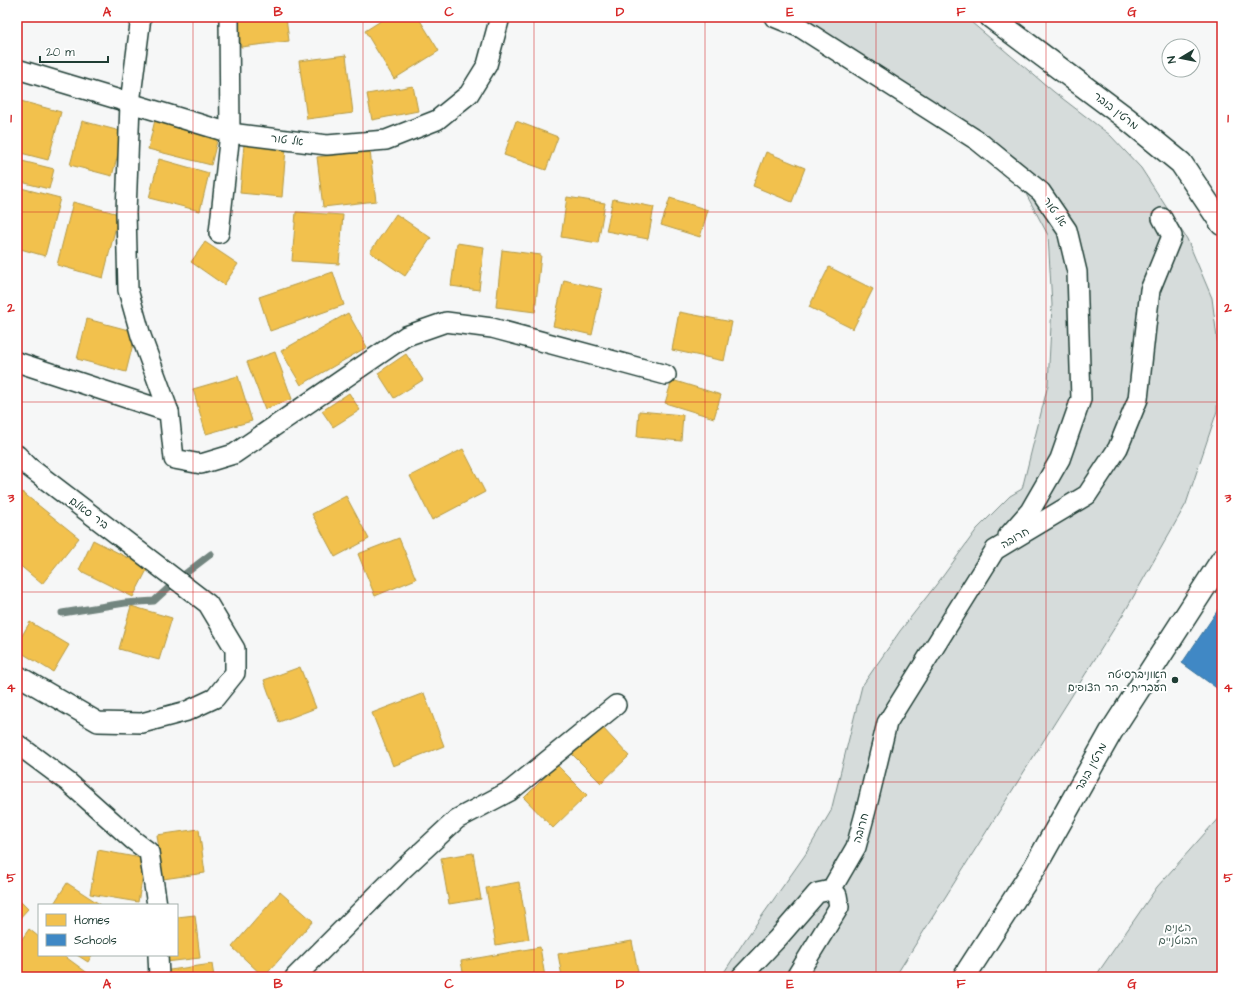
<svg xmlns="http://www.w3.org/2000/svg" width="1239" height="994" viewBox="0 0 1239 994" font-family="'Architects Daughter','Playpen Sans Hebrew',sans-serif">
  <rect width="100%" height="100%" fill="#f6f7f7"/>
  <filter id="ink" filterUnits="userSpaceOnUse"><feTurbulence type="fractalNoise" baseFrequency=".025" numOctaves="2"/><feDisplacementMap in="SourceGraphic" scale="8" xChannelSelector="R" yChannelSelector="G"/><feConvolveMatrix kernelMatrix="1 2 1 2 8 2 1 2 1" color-interpolation-filters="sRGB"/></filter>
  <g filter="url(#ink)">
    <g fill="#d6dcdb" stroke="#7a8c88">
      <path d="M776 17H965L1054 92 1110 135 1141 168 1187 239 1212 298 1219 354 1217 411 1186 504 1127 608 895 977H721L745 940 805 855 831 811 862 686 900 631 943 576 977 529 1010 496 1022 489 1048 385 1052 305 1048 235 1025 192 962 136Z"/>
      <path d="M1222 814V977H1095L1157 887Z"/>
    </g>
    <g fill="#f2c14e" stroke="#b39946">
      <path d="M237 17H286L289 41 241 47Z"/>
      <path d="M387 17H418L439 51 394 79 365 31Z"/>
      <path d="M346 55 353 113 307 119 299 61Z"/>
      <path d="M413 86 418 111 372 120 367 94Z"/>
      <path d="M17 100 61 112 48 160 17 152Z"/>
      <path d="M155 120 218 137 211 165 148 149Z"/>
      <path d="M82 121 124 132 112 176 70 165Z"/>
      <path d="M516 121 558 137 546 170 504 155Z"/>
      <path d="M244 144 286 148 282 197 240 193Z"/>
      <path d="M370 151 376 201 323 207 317 157Z"/>
      <path d="M766 152 805 168 792 202 753 186Z"/>
      <path d="M159 159 209 173 200 211 149 198Z"/>
      <path d="M18 160 54 169 49 189 17 181Z"/>
      <path d="M21 188 60 198 45 256 17 248V202Z"/>
      <path d="M567 197 605 203 598 243 561 237Z"/>
      <path d="M670 198 708 210 700 237 661 225Z"/>
      <path d="M613 199 654 207 648 239 606 231Z"/>
      <path d="M73 202 119 214 103 278 57 265Z"/>
      <path d="M296 212 343 215 339 264 292 261Z"/>
      <path d="M396 214 431 238 405 276 370 252Z"/>
      <path d="M205 242 238 264 224 285 191 262Z"/>
      <path d="M457 243 484 247 479 290 451 286Z"/>
      <path d="M502 250 541 255 535 312 496 307Z"/>
      <path d="M829 267 873 289 853 329 809 307Z"/>
      <path d="M333 272 344 305 270 331 259 297Z"/>
      <path d="M564 280 602 289 592 335 553 326Z"/>
      <path d="M679 312 732 322 724 361 672 350Z"/>
      <path d="M348 313 367 347 301 385 281 351Z"/>
      <path d="M87 319 136 332 126 372 77 359Z"/>
      <path d="M275 352 292 399 265 409 247 362Z"/>
      <path d="M406 354 423 380 394 398 378 373Z"/>
      <path d="M238 376 252 421 206 434 193 389Z"/>
      <path d="M672 380 721 395 714 418 665 403Z"/>
      <path d="M349 393 360 410 333 427 322 411Z"/>
      <path d="M639 411 683 415 681 441 637 437Z"/>
      <path d="M463 449 485 492 432 520 410 476Z"/>
      <path d="M17 488 79 538 42 584 17 563Z"/>
      <path d="M346 496 369 539 335 557 312 514Z"/>
      <path d="M399 538 416 579 375 596 358 554Z"/>
      <path d="M93 540 148 568 133 597 79 570Z"/>
      <path d="M131 606 172 618 159 660 119 649Z"/>
      <path d="M30 622 69 645 53 672 17 650V644Z"/>
      <path d="M300 667 316 708 279 722 264 680Z"/>
      <path d="M424 693 444 746 393 766 372 713Z"/>
      <path d="M601 726 629 756 601 783 572 754Z"/>
      <path d="M557 765 587 795 553 828 524 798Z"/>
      <path d="M199 829 205 873 163 879 157 835Z"/>
      <path d="M98 850 146 859 138 902 90 894Z"/>
      <path d="M473 853 481 899 449 904 441 858Z"/>
      <path d="M519 882 529 939 496 945 486 888Z"/>
      <path d="M67 883 101 905H53Z"/>
      <path d="M280 892 313 921 264 977 232 947Z"/>
      <path d="M17 898 28 909 17 921Z"/>
      <path d="M195 915 200 958 166 962 165 955H177V917Z"/>
      <path d="M29 929 39 937V955H63L93 977H17V946Z"/>
      <path d="M632 941 639 977H562L558 954Z"/>
      <path d="M540 947 545 977H464L461 961Z"/>
      <path d="M77 955H92L88 962Z"/>
      <path d="M212 964 214 977H163V971Z"/>
    </g>
    <path fill="#3f88c5" stroke="#35729a" d="M1222 604V692L1182 663Z"/>
    <g fill="none" stroke-linecap="round" stroke-linejoin="round">
      <path stroke="#72857f" stroke-width="7" d="M62 613 125 603 154 601 177 580 211 554"/>
      <g stroke="#1f3d34" stroke-width="22">
        <g id="street">
          <path d="M141 17 130 103 126 213 128 290 141 336 169 412"/>
          <path d="M774 17 801 28 978 141 1041 192 1067 230 1077 272 1081 399 1060 459 1030 511 1008 536"/>
          <path d="M17 69 230 133 327 145 386 140 437 120 469 94 487 65 500 17"/>
          <path d="M219 233 230 133 229 17"/>
          <path d="M17 362 169 412 174 459 201 464 234 454 406 336 446 322 492 328 666 375"/>
          <path d="M17 455 29 467 208 604 235 649V673L215 698 187 711 142 723 98 722 17 675"/>
          <path d="M17 744 68 782 133 840 149 852 157 905"/>
          <path d="M831 890 856 847 866 810 887 723 995 550 1087 495 1118 448 1138 399 1150 290 1172 236 1162 218"/>
          <path d="M158 955 159 977"/>
          <path d="M295 977 403 869 457 819 510 791 616 705"/>
          <path d="M741 977 778 938 817 893 831 890 837 895 839 907 796 977"/>
        </g>
      </g>
      <g stroke="#1f3d34" stroke-width="25">
        <g id="secondary">
          <path d="M991 17 1126 118 1181 163 1222 224"/>
          <path d="M964 977 1035 867 1111 732 1222 560"/>
        </g>
      </g>
      <use href="#street" stroke="#fff" stroke-width="19"/>
      <use href="#secondary" stroke="#fff" stroke-width="22"/>
    </g>
  </g>
  <path fill="none" stroke="#d62828" stroke-width="1" stroke-opacity="0.55" d="M193 17V977M363 17V977M534 17V977M705 17V977M876 17V977M1046 17V977M17 212H1222M17 402H1222M17 592H1222M17 782H1222"/>
  <circle fill="#1f3d34" stroke="#fff" stroke-width="1.5" cx="1175" cy="680" r="4"/>
  <g text-anchor="middle" dominant-baseline="central" stroke-width="4" stroke-linejoin="round" paint-order="stroke">
    <g font-size="11" fill="#1f3d34" stroke="#fff">
      <text transform="translate(1116 111) rotate(38)">מרטין בובר</text>
      <text transform="translate(287 140) rotate(7)">אל טור</text>
      <text transform="translate(1055 212) rotate(55)">אל טור</text>
      <text transform="translate(89 513) rotate(37)">ביר סאלם</text>
      <text transform="translate(1015 538) rotate(-30)">חרובה</text>
      <text transform="translate(1091 767) rotate(-61)">מרטין בובר</text>
      <text transform="translate(861 828) rotate(-74)">חרובה</text>
    </g>
    <g font-size="11" fill="#1f3d34" stroke="#fff" text-anchor="end">
      <text x="1167" y="674">האוניברסיטה<tspan x="1167" dy="13">העברית - הר הצופים</tspan></text>
    </g>
    <g font-size="11" fill="#445d55" stroke="#fff">
      <text x="1178" y="927">הגנים<tspan x="1178" dy="13">הבוטניים</tspan></text>
    </g>
  </g>
  <rect width="1239" height="994" fill="none" stroke="#fff" stroke-width="44"/>
  <rect x="38" y="904" width="140" height="52" fill="#ffffff" stroke="#a5b1ae"/>
  <rect x="46" y="914" width="20" height="12" fill="#f2c14e" stroke="#a5b1ae"/>
  <text x="74" y="924" font-size="12" fill="#1f3d34">Homes</text>
  <rect x="46" y="934" width="20" height="12" fill="#3f88c5" stroke="#a5b1ae"/>
  <text x="74" y="944" font-size="12" fill="#1f3d34">Schools</text>
  <g transform="translate(1181 58) rotate(260)"><circle r="19" fill="#ffffff" stroke="#a5b1ae"/>
  <path d="M0-3L7 15L0 10L-7 15Z" fill="#1f3d34"/>
  <text y="-6" font-size="11" font-weight="bold" text-anchor="middle" fill="#1f3d34">N</text>
  </g>
  <path d="M40 56v6h68v-6" fill="none" stroke="#1f3d34" stroke-width="2"/>
  <text x="46" y="56" font-size="12" fill="#1f3d34" stroke="#ffffff" stroke-width="3" paint-order="stroke">20 m</text>
  <rect x="22" y="22" width="1195" height="950" fill="none" stroke="#d62828" stroke-width="1.5"/>
  <g font-size="13" text-anchor="middle" font-weight="bold" fill="#d62828">
    <text x="107" y="16">A</text>
    <text x="278" y="16">B</text>
    <text x="449" y="16">C</text>
    <text x="620" y="16">D</text>
    <text x="790" y="16">E</text>
    <text x="961" y="16">F</text>
    <text x="1132" y="16">G</text>
    <text x="11" y="122">1</text>
    <text x="1228" y="122">1</text>
    <text x="11" y="312">2</text>
    <text x="1228" y="312">2</text>
    <text x="11" y="502">3</text>
    <text x="1228" y="502">3</text>
    <text x="11" y="692">4</text>
    <text x="1228" y="692">4</text>
    <text x="11" y="882">5</text>
    <text x="1228" y="882">5</text>
    <text x="107" y="988">A</text>
    <text x="278" y="988">B</text>
    <text x="449" y="988">C</text>
    <text x="620" y="988">D</text>
    <text x="790" y="988">E</text>
    <text x="961" y="988">F</text>
    <text x="1132" y="988">G</text>
  </g>
</svg>
